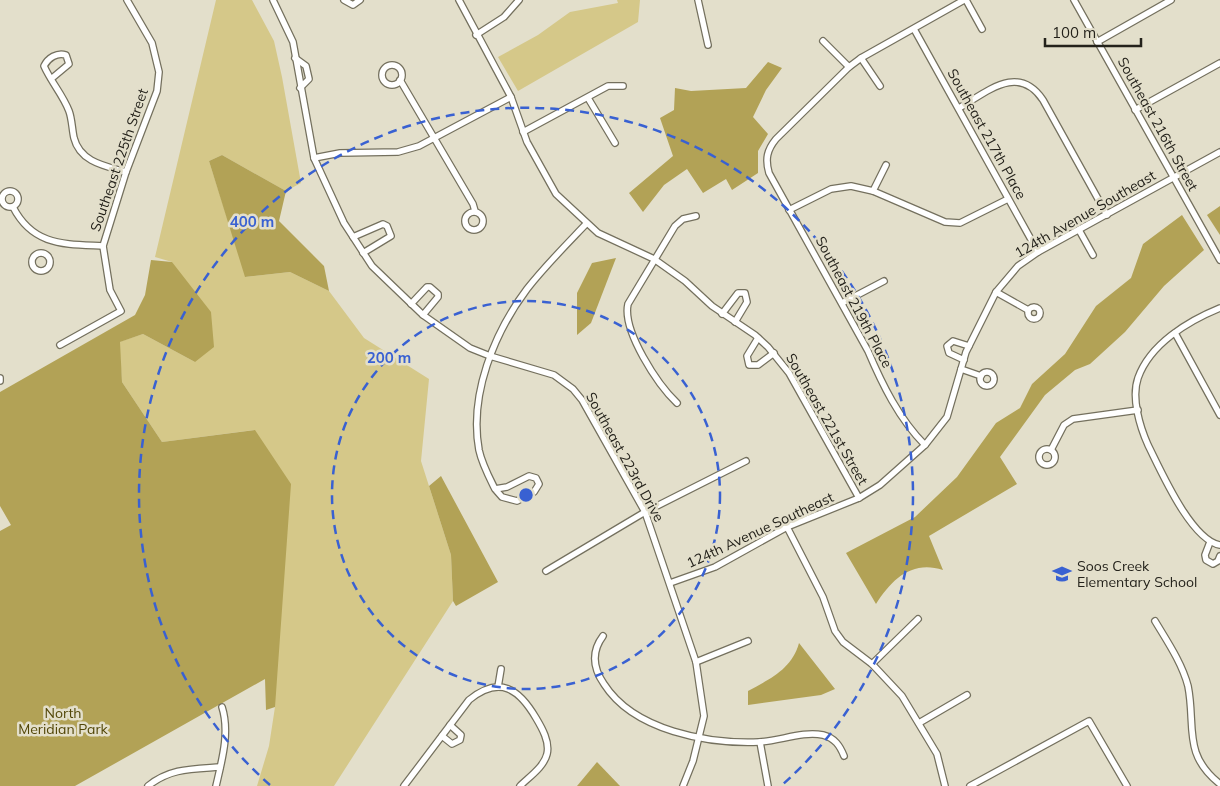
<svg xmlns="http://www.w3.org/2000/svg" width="1220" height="786" viewBox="0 0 1220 786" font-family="Mulish,sans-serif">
  <rect width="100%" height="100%" fill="#e3dfcb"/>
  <g fill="#d5c889">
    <path d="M216 0H252L274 41 282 77 301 183 286 191 222 155 209 161 246 277 290 272 329 291 364 338 429 379 421 461 451 555 453 601 334 786H257L269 746 275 707 254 430 162 442 122 382 119 342 143 334 195 362 172 262 155 257Z"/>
    <path d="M617 0H640L638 22 518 91 498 57 538 35 570 12 618 3Z"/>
  </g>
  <g fill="#b2a256">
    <path d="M768 62 782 68 766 90 753 117 768 134 758 151V173L732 190 726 179 703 193 687 169 664 185 643 212 629 193 673 156 660 118 674 110 675 88 691 91 746 88Z"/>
    <path d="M222 155 286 191 279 221 324 266 329 291 290 272 245 277 209 161Z"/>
    <path d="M1220 206V235L1207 215Z"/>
    <path d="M1182 215 1204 250 1164 286 1125 332 1090 364 1075 370 1045 395 1000 457 1017 484 929 536 943 570C912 560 892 579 876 604L846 553 915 517 957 477 996 423 1020 408 1032 384 1065 354 1096 306 1131 278 1143 244Z"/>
    <path d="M616 258 591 323 577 335V293L592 263Z"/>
    <path d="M151 260 172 262 211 312 214 347 195 362 143 334 120 342 122 382 162 442 255 430 291 484 275 707 266 710 265 679 75 786H0V531L11 525 0 506V392L135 315 145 295Z"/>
    <path d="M441 476 498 582 456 606 453 601 451 555 429 486Z"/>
    <path d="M799 643 835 689 821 695 748 705V691C770 679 792 669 799 643Z"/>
    <path d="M597 762 620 786H577Z"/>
  </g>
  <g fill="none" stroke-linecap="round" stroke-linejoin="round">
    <g stroke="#74705e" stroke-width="8">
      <g id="street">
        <path d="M273 0 293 42 314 158 344 223 372 266 423 315 470 348 490 356 554 375 573 389 582 400 645 512 696 662 704 716 693 761 683 786"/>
        <path d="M344 0 353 5 360 0"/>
        <path d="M459 0 511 97 527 142 556 194 598 233 654 259 685 281 712 306 755 335 768 347 789 373 859 498"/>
        <path d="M698 0 708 45"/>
        <path d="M966 0 982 29"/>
        <path d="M1074 0 1220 260"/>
        <path d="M914 29 1038 252"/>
        <path d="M476 35 504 17 519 0"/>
        <path d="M823 41 849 67"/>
        <path d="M1097 42 1171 0"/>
        <path d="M295 58 306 66 309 79 300 88"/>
        <path d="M861 58 880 86"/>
        <circle cx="392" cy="75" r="10"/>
        <path d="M51 79 69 64 66 55C57 52 48 58 44 66 51 82 63 95 69 111 72 119 72 129 74 138 80 162 105 166 126 172"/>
        <path d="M400 80 473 204 475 211"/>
        <path d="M588 98 615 143"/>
        <path d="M959 108C987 92 1018 63 1043 100L1107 215"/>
        <path d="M1135 110 1220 63"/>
        <path d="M523 132 608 86H623"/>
        <path d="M314 158 340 153 398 152 419 146 511 97"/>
        <path d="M873 191 886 165"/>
        <circle cx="10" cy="199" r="8"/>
        <path d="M13 207C33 246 64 244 103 246"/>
        <path d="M789 210 831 189 851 186 873 191 945 222 960 223 1008 199"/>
        <circle cx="474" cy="221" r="9"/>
        <path d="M1079 230 1093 255"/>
        <path d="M353 237 383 224 387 226 391 236 363 253"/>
        <circle cx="41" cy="262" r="9"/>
        <path d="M996 292 1028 310"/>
        <path d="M842 303 884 281"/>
        <path d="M411 304 427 287H430L438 294V297L423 315"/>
        <circle cx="1034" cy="313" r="6"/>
        <path d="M1220 308C1188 321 1150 344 1138 378 1131 398 1140 427 1148 445 1161 471 1191 540 1220 545"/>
        <path d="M722 314 738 293H745L747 302 735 322"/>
        <path d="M1175 333 1220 415"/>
        <path d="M758 338 747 356 749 365H758L774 353"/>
        <path d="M60 345 121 311 110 290 103 246 126 172 157 91 159 72 152 43 127 0"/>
        <path d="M964 360 949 353 947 346 953 341 969 346"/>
        <path d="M961 369 981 376"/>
        <circle cx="987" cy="379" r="7"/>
        <path d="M0 378V381"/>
        <path d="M677 403C658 385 622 331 628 304L675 226 683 219 696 216"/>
        <path d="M925 445C899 419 882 384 868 351L769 173C765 159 767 150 776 139L849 67 861 58 964 0"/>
        <circle cx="1047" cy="457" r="8"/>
        <path d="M1051 450 1064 425 1073 419 1138 410"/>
        <path d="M495 489 502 497 517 501 534 492 539 484 536 478 529 476 507 487 495 489C489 477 482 464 479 450 469 395 494 333 527 289 545 266 566 245 586 224"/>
        <path d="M787 527 823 597 835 631 843 642 872 664 902 696 937 754 945 786"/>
        <path d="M1210 542 1205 555 1206 560 1213 564 1218 561 1220 556"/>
        <path d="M546 571 645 512 746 461"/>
        <path d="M670 583 715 567 787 527 859 498 880 485 925 445 947 417 966 352 996 292 1018 266 1038 252 1220 152"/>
        <path d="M1155 621C1167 641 1182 663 1188 686 1196 726 1182 754 1220 784"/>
        <path d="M603 636C591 652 593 668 604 684 634 731 708 744 759 742 780 741 802 731 823 735 835 738 840 746 844 756"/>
        <path d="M696 662 748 641"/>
        <path d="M872 664 918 619"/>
        <path d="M498 687 501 669"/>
        <path d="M919 723 967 695"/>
        <path d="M442 736 452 744 460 740 461 735 450 725"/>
        <path d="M760 742 768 786"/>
        <path d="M148 786C170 768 193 769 220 767"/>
        <path d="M216 786C222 760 230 732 222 707"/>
        <path d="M404 786 469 700C500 675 519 689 536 718 542 728 550 742 547 754 544 767 529 777 520 786"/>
        <path d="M970 786 1089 721 1127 786"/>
      </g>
    </g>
    <use href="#street" stroke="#fff" stroke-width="5.5"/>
  </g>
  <g fill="none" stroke="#3961d2" stroke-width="2.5" stroke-dasharray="9 6">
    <circle cx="526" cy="495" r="194"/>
    <path d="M270 785A387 387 0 1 1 782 785"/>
  </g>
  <defs>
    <g id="school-bare" transform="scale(1.5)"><path d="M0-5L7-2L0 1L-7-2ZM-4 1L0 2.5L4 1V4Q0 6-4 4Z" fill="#3961d2" stroke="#e3dfcb" stroke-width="2.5" paint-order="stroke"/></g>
  </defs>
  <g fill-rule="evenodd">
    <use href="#school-bare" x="1062" y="574"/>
  </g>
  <g text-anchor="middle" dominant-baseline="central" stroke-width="5" stroke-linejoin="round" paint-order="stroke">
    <g font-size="14" fill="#24221b" stroke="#e3dfcb">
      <text transform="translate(1158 124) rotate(61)">Southeast 216th Street</text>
      <text transform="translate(987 134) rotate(61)">Southeast 217th Place</text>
      <text transform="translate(119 160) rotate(-71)">Southeast 225th Street</text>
      <text transform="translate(1085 214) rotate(-30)">124th Avenue Southeast</text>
      <text transform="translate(854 302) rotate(62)">Southeast 219th Place</text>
      <text transform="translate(827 419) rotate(60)">Southeast 221st Street</text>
      <text transform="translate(625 457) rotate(61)">Southeast 223rd Drive</text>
      <text transform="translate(760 530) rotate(-25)">124th Avenue Southeast</text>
    </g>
    <g font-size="14" fill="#24221b" stroke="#e3dfcb" text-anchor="start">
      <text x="1077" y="566">Soos Creek<tspan x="1077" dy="16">Elementary School</tspan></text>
    </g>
    <g font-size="14" fill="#524607" stroke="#e3dfcb">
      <text x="63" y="713">North<tspan x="63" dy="16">Meridian Park</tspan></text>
    </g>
  </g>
  <circle cx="526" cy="495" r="8" fill="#3961d2" stroke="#e3dfcb" stroke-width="2.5"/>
  <g font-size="15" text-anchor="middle" font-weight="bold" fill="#3961d2" stroke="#e3dfcb" stroke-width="5" stroke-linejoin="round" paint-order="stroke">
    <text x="252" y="227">400 m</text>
    <text x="389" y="363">200 m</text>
  </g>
  <path d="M1045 38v8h96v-8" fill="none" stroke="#24221b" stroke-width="2.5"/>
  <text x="1052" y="38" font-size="15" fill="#24221b" stroke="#e3dfcb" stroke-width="4" paint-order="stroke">100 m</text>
</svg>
